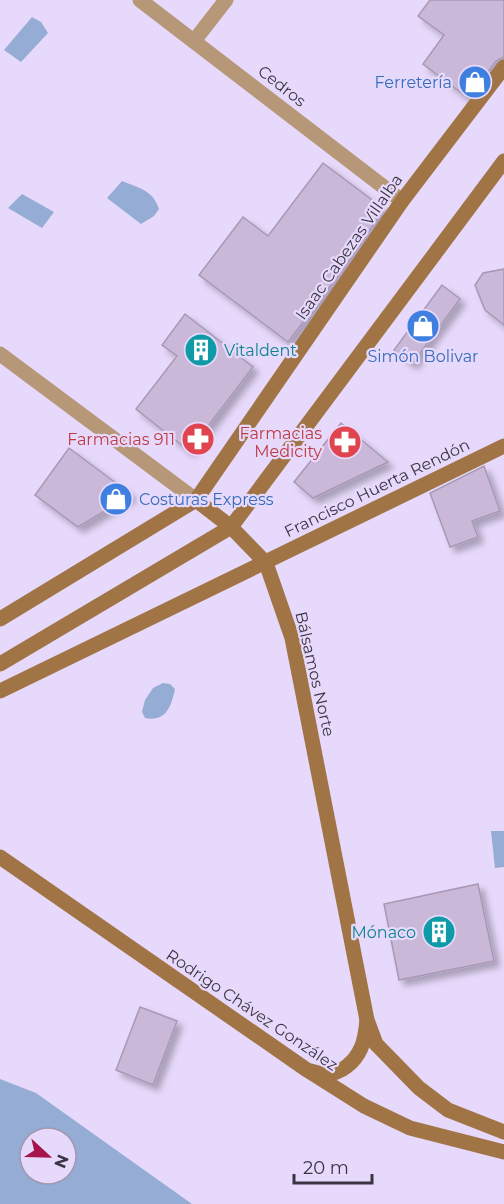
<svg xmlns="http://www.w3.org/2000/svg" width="504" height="1204" viewBox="0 0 504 1204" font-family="Montserrat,sans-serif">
  <defs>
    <filter id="shadow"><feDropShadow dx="5.5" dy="5.5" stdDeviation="3" flood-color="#0004"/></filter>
  </defs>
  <rect width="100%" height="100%" fill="#e7d9fb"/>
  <g fill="#95add5" fill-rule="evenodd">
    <path d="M32 17 41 22 48 33 21 62 4 50Z"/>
    <path d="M122 181C139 188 153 190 159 209L154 216 141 224 107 198Z"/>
    <path d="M22 194 54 212 42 228 8 208Z"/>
    <path d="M163 683 170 684 175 689C171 707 166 722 145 718L142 712 145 700 153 688Z"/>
    <path d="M491 831H504V867L495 868Z"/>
    <path d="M0 1079 36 1093 192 1204H0ZM30 1138H66V1174H30Z"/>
  </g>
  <g fill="#cab8d8" stroke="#a997b6" stroke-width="1.5" filter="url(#shadow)">
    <path d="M430 0H504V57L496 61 468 98 423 64 444 35 418 16Z"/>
    <path d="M323 163 384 209 348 263 288 342 199 275 243 217 268 236Z"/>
    <path d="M504 269V325L485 310 475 285 483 273Z"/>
    <path d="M442 285 460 299 412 364 394 350Z"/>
    <path d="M185 314 253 367 189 451 136 409 177 356 162 345Z"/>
    <path d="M341 423 388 462 313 498 294 482Z"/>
    <path d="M69 448 132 495 78 527 35 495Z"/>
    <path d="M484 466 500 511 472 521 478 537 450 547 430 493Z"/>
    <path d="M478 884 494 961 399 980 384 904Z"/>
    <path d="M140 1007 177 1021 153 1085 116 1070Z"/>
  </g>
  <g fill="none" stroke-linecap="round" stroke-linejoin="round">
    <path stroke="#b69879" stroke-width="15" d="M194 41 226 0"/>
    <g stroke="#b69879" stroke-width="15">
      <path d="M140 0 402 201"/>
      <path d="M0 354 196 500"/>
    </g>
    <g stroke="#a07445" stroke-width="15">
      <path d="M196 500 231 527 266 563 292 638 367 1020 376 1044 419 1088 448 1110 504 1132"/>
      <path d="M0 619 196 500 402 201 504 67"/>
      <path d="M0 664 231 527 504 161"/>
      <path d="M0 691 504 446"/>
      <path d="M0 857 307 1070 364 1106 410 1128 504 1152"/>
      <path d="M311 1071C315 1072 320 1074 325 1074 340 1075 355 1062 361 1048 365 1040 366 1030 367 1020"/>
    </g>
  </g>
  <defs>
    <g id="shop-disc" transform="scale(1.725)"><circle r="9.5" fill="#3f7fe0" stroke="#e7d9fb"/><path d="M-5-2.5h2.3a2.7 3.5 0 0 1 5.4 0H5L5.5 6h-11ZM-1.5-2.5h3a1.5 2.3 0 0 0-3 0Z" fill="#fff"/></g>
    <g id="building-disc" transform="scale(1.725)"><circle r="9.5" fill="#0f9aa8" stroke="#e7d9fb"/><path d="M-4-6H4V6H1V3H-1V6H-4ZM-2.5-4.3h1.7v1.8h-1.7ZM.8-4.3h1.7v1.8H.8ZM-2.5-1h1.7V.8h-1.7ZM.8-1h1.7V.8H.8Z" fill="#fff"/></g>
    <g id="pharmacy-disc" transform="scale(1.725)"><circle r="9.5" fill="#e0444e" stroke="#e7d9fb"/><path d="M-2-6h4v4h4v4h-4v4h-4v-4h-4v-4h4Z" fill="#fff"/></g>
  </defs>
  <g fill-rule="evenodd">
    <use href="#shop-disc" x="475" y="82"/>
    <use href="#shop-disc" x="423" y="326"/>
    <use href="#building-disc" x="201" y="350"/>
    <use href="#pharmacy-disc" x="198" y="439"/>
    <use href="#pharmacy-disc" x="345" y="442"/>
    <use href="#shop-disc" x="116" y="499"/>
    <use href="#building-disc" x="439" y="932"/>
  </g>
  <g text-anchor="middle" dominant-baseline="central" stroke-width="4.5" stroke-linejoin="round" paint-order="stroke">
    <g font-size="16" fill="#366cbe" stroke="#e7d9fb" text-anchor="end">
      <text x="452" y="82">Ferretería</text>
      <text x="423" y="356" text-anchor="middle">Simón Bolivar</text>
      <text x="139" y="499" text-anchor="start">Costuras Express</text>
    </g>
    <g font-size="16" fill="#3b3542" stroke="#e7d9fb">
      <text transform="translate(282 86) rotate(38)">Cedros</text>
      <text transform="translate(349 247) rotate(-55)">Isaac Cabezas Villalba</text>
      <text transform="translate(377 488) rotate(-26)">Francisco Huerta Rendón</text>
      <text transform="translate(315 674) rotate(77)">Bálsamos Norte</text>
      <text transform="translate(252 1010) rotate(34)">Rodrigo Chávez González</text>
    </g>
    <g font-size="16" fill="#0d838f" stroke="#e7d9fb" text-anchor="start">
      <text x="224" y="350">Vitaldent</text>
      <text x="416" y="932" text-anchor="end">Mónaco</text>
    </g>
    <g font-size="16" fill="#be3a42" stroke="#e7d9fb" text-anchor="end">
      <text x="322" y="433">Farmacias<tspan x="322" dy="18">Medicity</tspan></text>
      <text x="175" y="439">Farmacias 911</text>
    </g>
  </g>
  <g transform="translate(48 1156) rotate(112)"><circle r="28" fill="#e7d9fb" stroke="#a297b1" stroke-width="1.5"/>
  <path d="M0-4.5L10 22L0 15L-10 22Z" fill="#a7144d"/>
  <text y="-9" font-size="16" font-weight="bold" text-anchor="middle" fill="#3b3542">N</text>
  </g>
  <path d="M294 1174v9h78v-9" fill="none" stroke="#3b3542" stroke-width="3"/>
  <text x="303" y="1174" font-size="18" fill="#3b3542" stroke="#e7d9fb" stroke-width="4.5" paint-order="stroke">20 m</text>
</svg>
